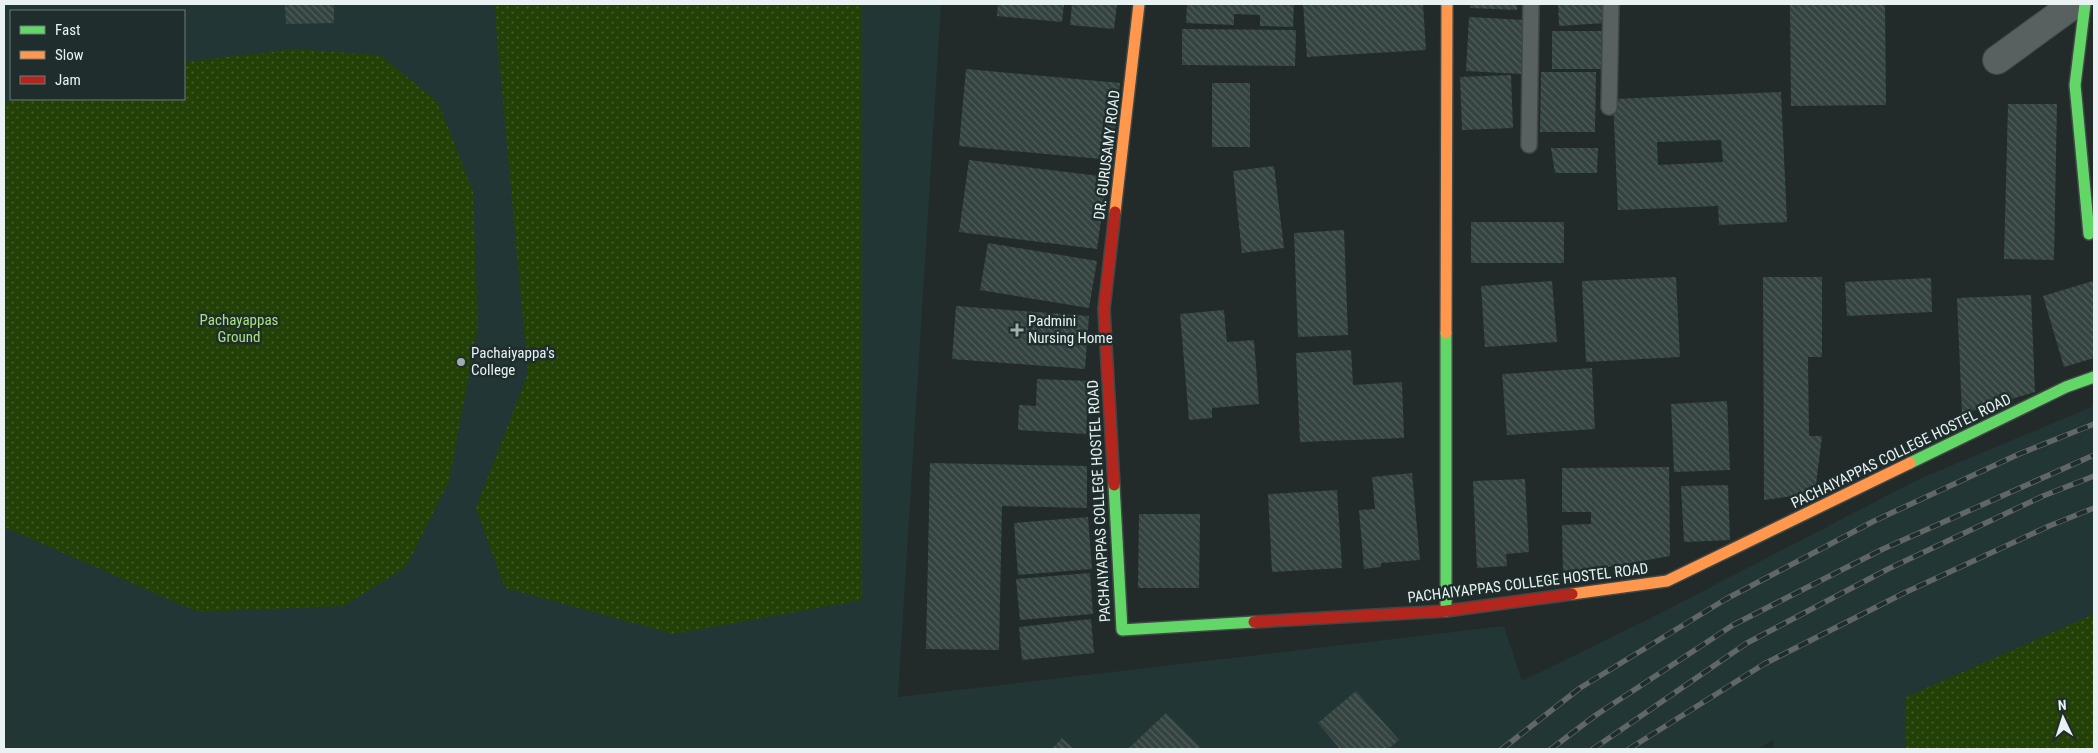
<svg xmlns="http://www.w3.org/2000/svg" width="2098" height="753" viewBox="0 0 2098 753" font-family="'Roboto Condensed',sans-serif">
  <defs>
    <pattern id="grass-dots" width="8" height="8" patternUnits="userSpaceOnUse" patternTransform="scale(1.25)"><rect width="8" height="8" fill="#234007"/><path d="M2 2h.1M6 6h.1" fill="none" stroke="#435c2c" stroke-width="1.8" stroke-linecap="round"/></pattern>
    <pattern id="building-back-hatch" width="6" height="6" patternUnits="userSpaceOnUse" patternTransform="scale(1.25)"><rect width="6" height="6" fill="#344340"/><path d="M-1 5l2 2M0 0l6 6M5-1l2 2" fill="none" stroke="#515f5c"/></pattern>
  </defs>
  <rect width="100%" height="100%" fill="#222a2a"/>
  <path fill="#223636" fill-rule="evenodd" d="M4 4H941L898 697 1504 626 1522 681 1655 616 1917 480 2094 406V749H1773V740L1758 749H4ZM11 11H184V99H11Z"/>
  <g fill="url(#grass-dots)">
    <path d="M494 4H861L862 600 673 634 505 588 476 508 528 373Z"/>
    <path d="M295 49 380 55 438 102 473 191 478 326 449 481 406 567 344 606 198 612 4 527V103L13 99H184V62Z"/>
    <path d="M2094 614V749H1905L1906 697Z"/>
  </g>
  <g fill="url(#building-back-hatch)" fill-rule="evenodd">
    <path d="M285 4H334V23L286 24Z"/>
    <path d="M998 4H1064L1062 22 997 16Z"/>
    <path d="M1072 4H1117L1114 29 1070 25Z"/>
    <path d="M1187 4H1294L1293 27 1260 26V15L1234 14V25L1186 23Z"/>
    <path d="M1303 4H1423L1426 50 1307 57Z"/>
    <path d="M1471 4H1517V10L1470 8Z"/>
    <path d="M1558 4H1605L1606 23 1559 26Z"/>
    <path d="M1790 4H1885L1886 105 1791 106Z"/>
    <path d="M1469 17 1524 20 1521 74 1466 71Z"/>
    <path d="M1182 29 1296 30 1295 66 1182 65Z"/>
    <path d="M1552 31H1602L1601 69H1552Z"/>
    <path d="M966 69 1120 83 1112 160 959 146Z"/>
    <path d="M1541 72H1596L1595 132H1540Z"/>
    <path d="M1511 75 1513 128 1462 130 1460 77Z"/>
    <rect x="1212" y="83" width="38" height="64"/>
    <path d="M1781 92 1787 222 1719 225 1718 206 1618 210 1613 99ZM1721 140 1723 162 1658 165 1657 142Z"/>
    <path d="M2008 104H2057L2054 260 2004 259Z"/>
    <path d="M1551 148H1598L1597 173H1555Z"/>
    <path d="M969 160 1107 177 1097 249 959 232Z"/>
    <path d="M1274 166 1284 248 1242 253 1233 171Z"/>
    <rect x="1471" y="222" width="93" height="41"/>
    <path d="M1344 230 1348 335 1298 337 1294 233Z"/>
    <path d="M988 243 1097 261 1089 308 980 290Z"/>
    <path d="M1676 277 1680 357 1586 362 1582 281Z"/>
    <path d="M1763 277H1822V357H1808L1809 436H1822L1815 493 1764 500Z"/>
    <path d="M1931 278 1932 312 1847 316 1845 282Z"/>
    <path d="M1552 281 1557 342 1485 347 1481 286Z"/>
    <path d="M2093 281 2094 358 2064 367 2043 296Z"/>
    <path d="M2031 295 2035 392 1962 414 1957 298Z"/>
    <path d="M956 306 1089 316 1085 369 952 359Z"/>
    <path d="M1224 310 1227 342 1254 340 1259 404 1212 408V418L1189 420 1180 314Z"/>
    <path d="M1351 350 1353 385 1402 382 1404 438 1300 442 1296 353Z"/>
    <path d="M1592 368 1595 429 1507 435 1502 374Z"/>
    <path d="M1037 379 1089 381 1086 434 1018 430 1019 405 1036 406Z"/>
    <path d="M1727 401 1730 470 1674 472 1671 404Z"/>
    <path d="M930 463 1087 466V508L1002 506 999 650 926 649Z"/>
    <path d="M1669 467 1670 556 1563 575 1562 525 1591 524V512H1562V468Z"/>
    <path d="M1412 473 1420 560 1381 563V567L1364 569 1359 510 1375 509 1372 477Z"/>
    <path d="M1525 479 1529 552 1506 554 1507 566 1477 568 1473 481Z"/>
    <path d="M1728 485 1730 540 1684 542 1681 486Z"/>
    <path d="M1337 490 1342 568 1272 572 1268 494Z"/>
    <path d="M1139 514H1200L1199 588H1138Z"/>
    <path d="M1088 517 1092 569 1018 575 1014 523Z"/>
    <path d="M1090 573 1093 614 1020 620 1016 579Z"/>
    <path d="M1091 619 1094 653 1022 660 1019 627Z"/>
    <path d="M1356 691 1399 740 1388 749H1340L1318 723Z"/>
    <path d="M1166 713 1202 749H1128Z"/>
    <path d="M1062 738 1074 749H1052Z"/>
  </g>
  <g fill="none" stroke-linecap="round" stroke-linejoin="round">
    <g stroke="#404747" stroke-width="18">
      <g id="lane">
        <path d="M1609 107 1611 4"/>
        <path d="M1529 145 1531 4"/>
      </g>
    </g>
    <g stroke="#404747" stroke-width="30">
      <path id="street" d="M1997 60 2074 4"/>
    </g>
    <g stroke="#404747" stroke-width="14">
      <g id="fast">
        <path d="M2085 4 2075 85 2089 234"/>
        <path d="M1910 463 2066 387 2094 377"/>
        <path d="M1114 485 1122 630 1254 622"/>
        <path d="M1446 611V333"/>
      </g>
    </g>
    <g stroke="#404747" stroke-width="14">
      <g id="slow">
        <path d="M1115 212 1139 4"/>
        <path d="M1446 333 1447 4"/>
        <path d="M1572 594 1667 581 1910 463"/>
      </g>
    </g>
    <g stroke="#404747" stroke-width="14">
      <g id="jam">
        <path d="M1114 485 1104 309 1115 212"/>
        <path d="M1254 622 1446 611 1572 594"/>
      </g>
    </g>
    <use href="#lane" stroke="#596060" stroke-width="15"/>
    <use href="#street" stroke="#596060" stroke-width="28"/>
    <use href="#fast" stroke="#63d668" stroke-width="11"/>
    <use href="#slow" stroke="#ff974d" stroke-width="11"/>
    <use href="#jam" stroke="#b3261e" stroke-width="11"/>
    <g stroke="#616666" stroke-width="5.5">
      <g id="rail">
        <path d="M1502 749 1580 688 1726 599 1874 521 2019 454 2094 424"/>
        <path d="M1551 749 1596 715 1733 625 1883 549 2094 455"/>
        <path d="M1593 749 1747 643 1888 569 2043 496 2094 476"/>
        <path d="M1629 749 1764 664 1904 593 2049 526 2094 508"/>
      </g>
    </g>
    <use href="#rail" stroke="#1f2d2d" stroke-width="4" stroke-dasharray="11" stroke-linecap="butt"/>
  </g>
  <g fill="#a3acac" stroke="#1f2d2d" stroke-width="2">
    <path d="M1014.5 322.5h5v5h5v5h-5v5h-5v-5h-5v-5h5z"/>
    <circle cx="461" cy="362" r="5"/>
  </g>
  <g text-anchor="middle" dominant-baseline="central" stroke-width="5" stroke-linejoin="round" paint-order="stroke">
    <g font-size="15" fill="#e9f2f2" stroke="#1f2d2d">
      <text transform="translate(1107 155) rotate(-83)">DR. GURUSAMY ROAD</text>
      <text transform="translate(1901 451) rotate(-26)">PACHAIYAPPAS COLLEGE HOSTEL ROAD</text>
      <text transform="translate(1099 501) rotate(-93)">PACHAIYAPPAS COLLEGE HOSTEL ROAD</text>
      <text transform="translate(1528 583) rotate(-7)">PACHAIYAPPAS COLLEGE HOSTEL ROAD</text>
    </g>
    <g font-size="15" fill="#a8e47b" stroke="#1f2d2d">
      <text x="239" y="320">Pachayappas<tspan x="239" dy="17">Ground</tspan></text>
    </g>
    <g font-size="15" fill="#e9f2f2" stroke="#1f2d2d" text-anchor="start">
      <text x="1028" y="321">Padmini<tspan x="1028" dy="17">Nursing Home</tspan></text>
      <text x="471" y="353">Pachaiyappa's<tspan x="471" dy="17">College</tspan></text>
    </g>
  </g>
  <rect width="2098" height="753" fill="none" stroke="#e9f2f2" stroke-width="10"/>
  <rect x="10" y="10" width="175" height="90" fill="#1f2d2d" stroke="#707c7c"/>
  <rect x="20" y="26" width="25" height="8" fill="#63d668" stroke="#707c7c"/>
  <text x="55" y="35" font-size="15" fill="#e9f2f2">Fast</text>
  <rect x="20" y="51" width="25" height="8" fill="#ff974d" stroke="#707c7c"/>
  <text x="55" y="60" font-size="15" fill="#e9f2f2">Slow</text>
  <rect x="20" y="76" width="25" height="8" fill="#b3261e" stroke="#707c7c"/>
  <text x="55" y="85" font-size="15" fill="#e9f2f2">Jam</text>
  <g transform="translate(2063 718) rotate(356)" stroke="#1f2d2d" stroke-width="4" paint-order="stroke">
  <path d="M0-4L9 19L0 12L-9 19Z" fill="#e9f2f2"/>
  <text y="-8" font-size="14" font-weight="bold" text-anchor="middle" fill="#e9f2f2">N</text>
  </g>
</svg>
